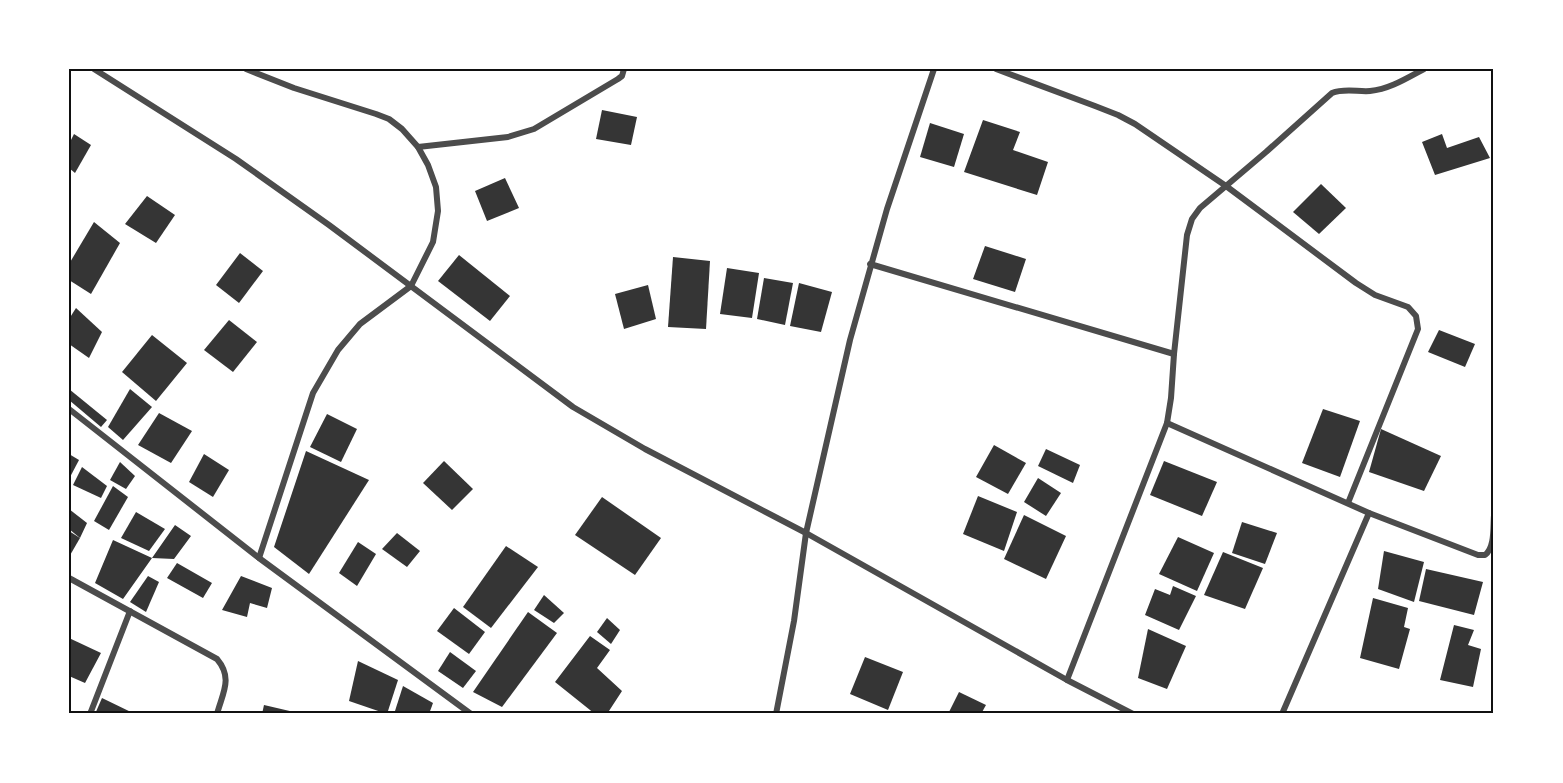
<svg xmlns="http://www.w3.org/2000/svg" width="1563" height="783" viewBox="0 0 1563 783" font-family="Rubik,sans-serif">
  <rect width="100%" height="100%" fill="#fff"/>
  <g fill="#353535">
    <path d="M602 110 637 117 631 145 596 139Z"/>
    <path d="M983 120 1020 132 1013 150 1048 162 1037 195 964 172Z"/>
    <path d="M930 123 964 134 954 167 920 157Z"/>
    <path d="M74 134 91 145 75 173 69 168V144Z"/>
    <path d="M1442 134 1447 148 1479 137 1490 158 1435 175 1422 142Z"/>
    <path d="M505 178 519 208 487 221 475 191Z"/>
    <path d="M1321 184 1346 208 1319 234 1293 212Z"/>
    <path d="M147 196 175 215 156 243 125 224Z"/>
    <path d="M94 222 120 243 91 294 69 280V264Z"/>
    <path d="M985 246 1026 259 1015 292 973 279Z"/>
    <path d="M240 253 263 271 239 303 216 285Z"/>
    <path d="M459 255 510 296 490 321 438 281Z"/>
    <path d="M673 257 710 261 706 329 668 327Z"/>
    <path d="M727 268 759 273 752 318 720 314Z"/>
    <path d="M764 278 793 283 785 325 757 319Z"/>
    <path d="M799 283 832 292 821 332 790 326Z"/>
    <path d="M648 285 656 319 624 329 615 294Z"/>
    <path d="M76 308 102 332 89 358 69 344V319Z"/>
    <path d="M229 320 257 342 233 372 204 350Z"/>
    <path d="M1439 330 1475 344 1465 367 1428 352Z"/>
    <path d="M152 335 187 363 156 401 122 372Z"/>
    <path d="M69 389 107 420 101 427 69 400Z"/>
    <path d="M130 389 152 407 123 440 108 427Z"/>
    <path d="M1323 409 1360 421 1340 477 1302 463Z"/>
    <path d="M159 413 192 431 171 463 138 445Z"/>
    <path d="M327 414 357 429 341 462 310 447Z"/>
    <path d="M1381 429 1441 456 1424 491 1369 472Z"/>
    <path d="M994 445 1026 463 1008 494 976 477Z"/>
    <path d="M1046 449 1080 465 1073 483 1038 466Z"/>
    <path d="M306 451 369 480 309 574 274 547Z"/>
    <path d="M69 454 79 460 69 479Z"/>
    <path d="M204 454 229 470 213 497 189 482Z"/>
    <path d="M444 461 473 489 452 510 423 483Z"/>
    <path d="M1164 461 1217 482 1202 516 1150 495Z"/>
    <path d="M120 462 135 476 126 489 110 480Z"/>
    <path d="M82 467 107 486 101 498 73 485Z"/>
    <path d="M1038 478 1061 493 1046 516 1024 502Z"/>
    <path d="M113 486 128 497 109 530 94 521Z"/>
    <path d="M978 496 1017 512 1004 551 963 534Z"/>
    <path d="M602 497 661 538 635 575 575 535Z"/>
    <path d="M69 509 87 523 80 538 69 529Z"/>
    <path d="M136 512 165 529 149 551 121 538Z"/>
    <path d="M1024 515 1066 536 1046 579 1004 559Z"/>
    <path d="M1242 522 1277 533 1265 564 1232 553Z"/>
    <path d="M175 525 191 536 174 559 152 558 123 599 95 583 113 540 152 558Z"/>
    <path d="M69 531 80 538 69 557Z"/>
    <path d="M397 533 420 551 407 567 382 549Z"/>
    <path d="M1178 537 1214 553 1197 591 1159 574Z"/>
    <path d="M358 542 376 554 357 586 339 573Z"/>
    <path d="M506 546 538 567 491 628 463 607Z"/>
    <path d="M1384 551 1424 562 1414 602 1378 589Z"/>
    <path d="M1223 552 1263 568 1245 609 1204 595Z"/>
    <path d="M177 563 212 583 203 598 167 578Z"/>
    <path d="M1426 569 1483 582 1474 615 1419 601Z"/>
    <path d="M148 576 159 582 146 612 130 602Z"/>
    <path d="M241 576 272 588 267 608 250 603 247 617 222 610Z"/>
    <path d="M1173 586 1196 596 1179 630 1145 615 1155 589 1170 595Z"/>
    <path d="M544 595 564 613 554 623 534 610Z"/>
    <path d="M1373 598 1408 608 1404 627 1410 629 1399 669 1360 658Z"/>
    <path d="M454 608 485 632 469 654 437 631Z"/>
    <path d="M528 612 557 633 502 707 473 692Z"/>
    <path d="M607 618 620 630 611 644 597 632Z"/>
    <path d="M1454 625 1474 630 1468 645 1481 649 1473 687 1440 680Z"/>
    <path d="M1148 629 1186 646 1167 689 1138 678Z"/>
    <path d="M590 636 610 650 597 668 622 691 607 714H595L555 682Z"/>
    <path d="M69 638 101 653 85 683 69 676Z"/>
    <path d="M450 652 476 671 463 688 438 671Z"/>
    <path d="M865 657 903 672 888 710 850 694Z"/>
    <path d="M358 661 398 680 387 714 349 701Z"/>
    <path d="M403 686 433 703 429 714H394Z"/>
    <path d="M959 692 986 705 981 714H948Z"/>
    <path d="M102 698 135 714H95Z"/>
    <path d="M264 705 294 712V714H262Z"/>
  </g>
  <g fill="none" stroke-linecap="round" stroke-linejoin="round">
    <g stroke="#4c4c4c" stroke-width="6">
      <path d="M94 69 236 159 329 225 573 407 645 449 806 533 1067 680 1133 714"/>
      <path d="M246 69 294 88 376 114 389 119 402 129 418 147 428 165 436 187 438 211 433 242 411 286 360 324 338 350 313 393 259 558"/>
      <path d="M996 69 1095 106 1118 115 1135 124 1226 186 1356 283 1375 295 1408 307 1416 316 1418 329 1348 503"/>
      <path d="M418 147 508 137 534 129 618 79 622 76 624 69"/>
      <path d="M870 264 1174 354"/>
      <path d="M69 409 259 558 471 714"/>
      <path d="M1167 423 1369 513 1478 555H1485C1495 547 1493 528 1494 515"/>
      <path d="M69 578 217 659C233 678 223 692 217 714"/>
      <path d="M1067 680 1167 423 1171 398 1174 354 1187 235 1192 219 1200 208 1266 152 1332 93C1344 88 1358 92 1370 91 1390 89 1407 78 1424 69"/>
      <path d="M90 714 130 611"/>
      <path d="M776 714 794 621 806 533 850 340 887 209 934 69"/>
      <path d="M1282 714 1369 513"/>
    </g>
  </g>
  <rect width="1563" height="783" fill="none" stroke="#ffffff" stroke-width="141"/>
  <rect x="70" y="70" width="1422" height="642" fill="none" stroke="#111" stroke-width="2"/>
</svg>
